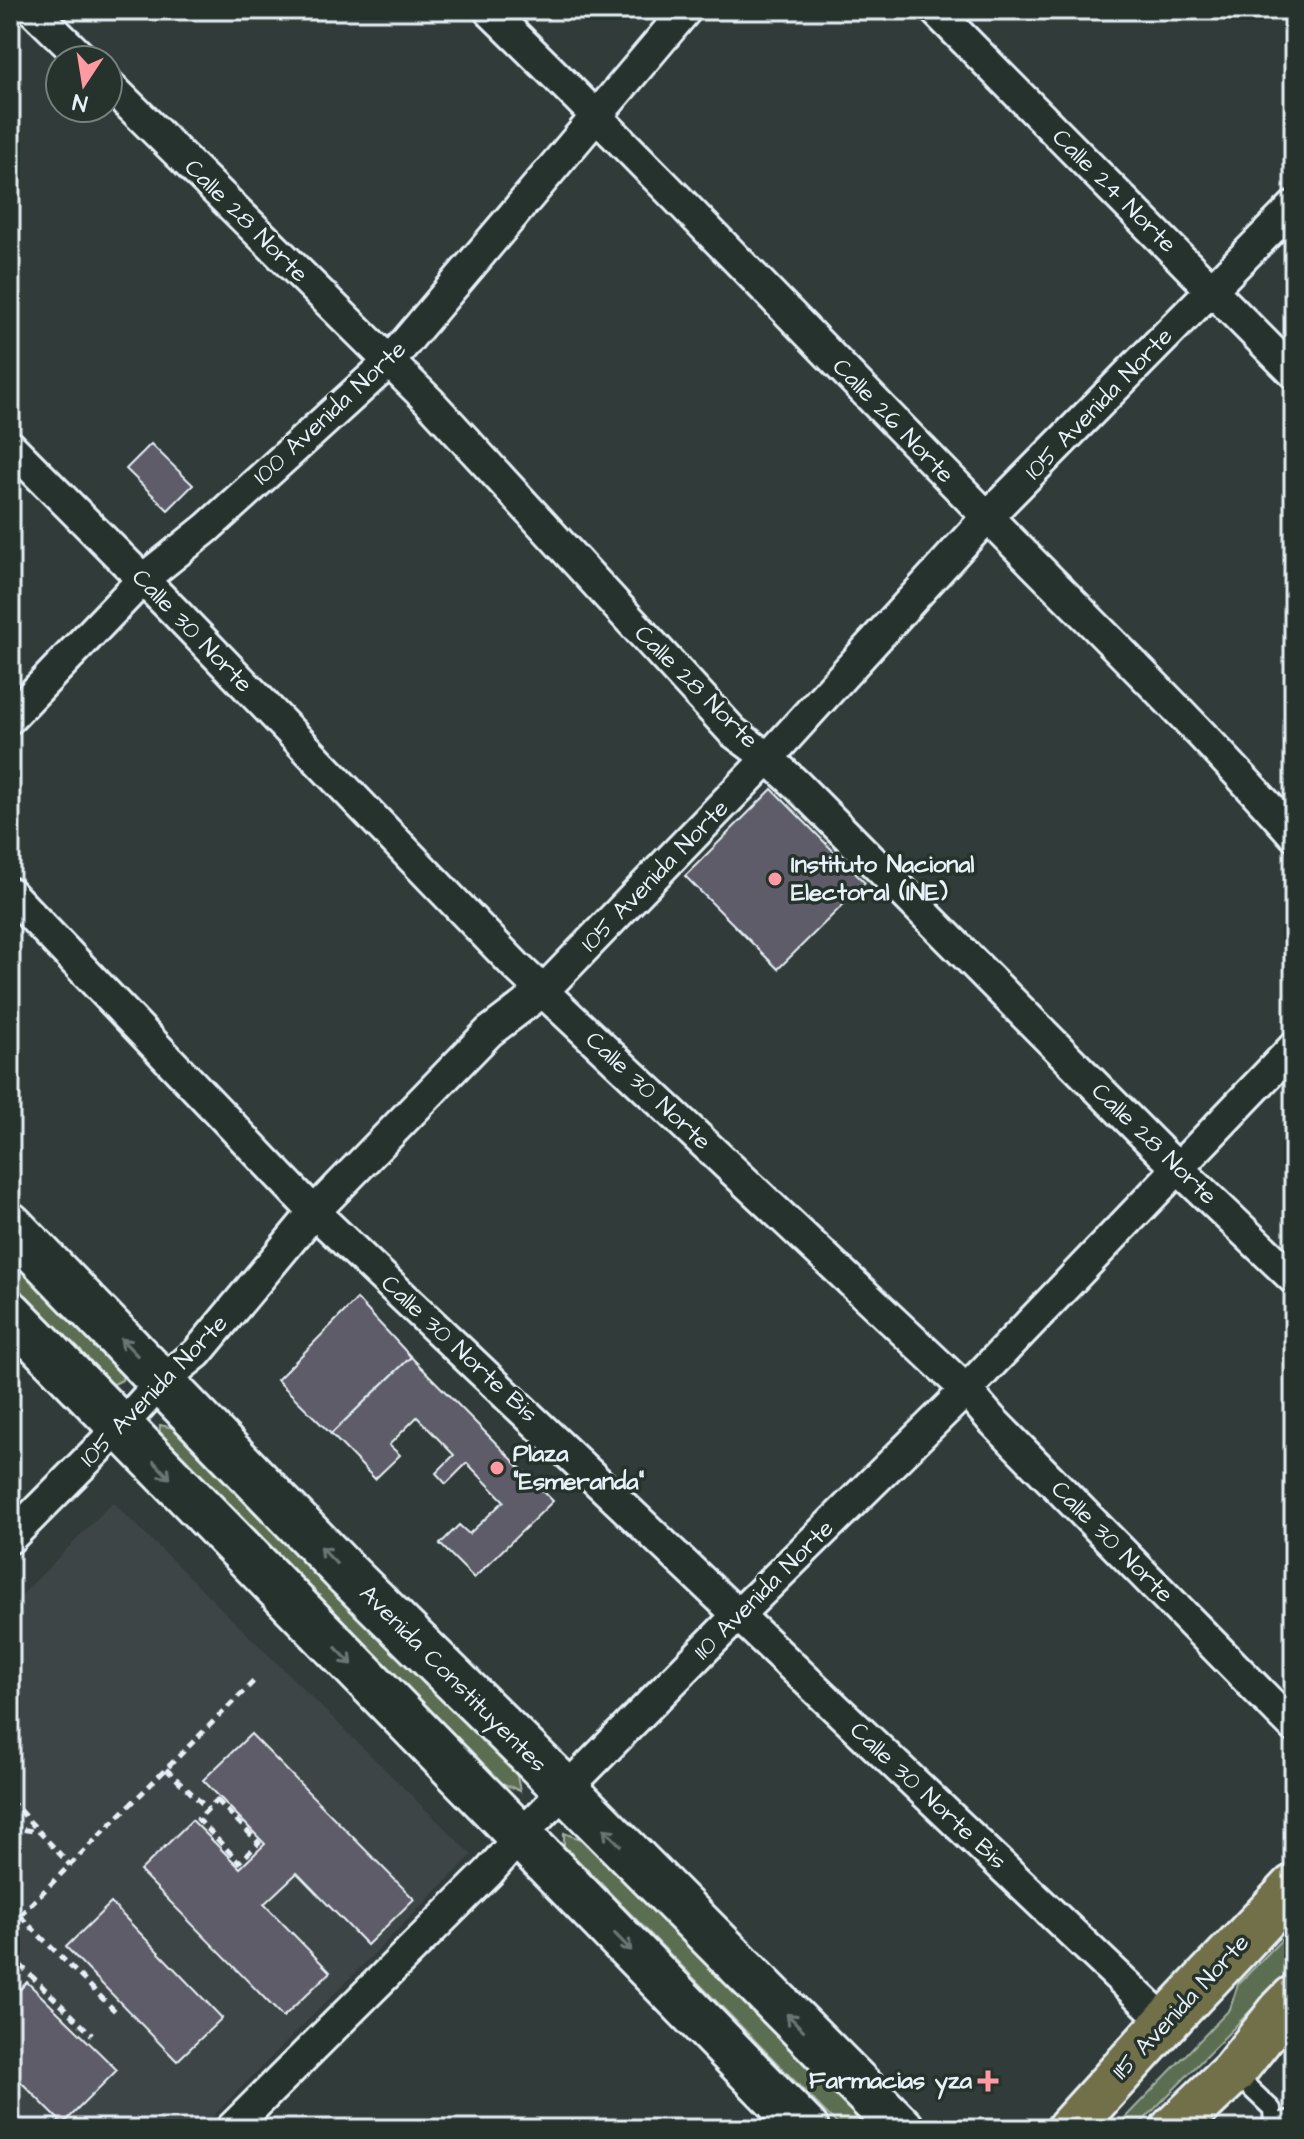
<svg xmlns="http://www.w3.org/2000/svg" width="1304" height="2139" viewBox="0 0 1304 2139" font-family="'Architects Daughter',sans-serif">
  <rect width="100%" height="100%" fill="#313b39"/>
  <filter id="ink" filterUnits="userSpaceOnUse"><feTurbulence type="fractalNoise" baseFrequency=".0125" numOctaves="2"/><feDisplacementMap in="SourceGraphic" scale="16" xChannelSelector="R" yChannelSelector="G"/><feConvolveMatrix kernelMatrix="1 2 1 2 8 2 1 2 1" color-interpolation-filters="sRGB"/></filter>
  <g filter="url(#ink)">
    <g fill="#3e4547">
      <path d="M113 1502 472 1855 200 2129H10V1607Z"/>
      <path d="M1294 2084V2129H1249L1272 2109Z"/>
    </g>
    <g fill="#5c6e51" stroke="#a2b0a4" stroke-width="2">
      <path d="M10 1254 123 1370 122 1380 112 1385 10 1282Z"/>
      <path d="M160 1425 178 1429 516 1771 520 1791 493 1779 159 1441Z"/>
      <path d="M564 1833 583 1840 873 2129H842L564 1846Z"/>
      <path d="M1294 1927V1966L1135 2129H1114L1230 2009 1238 1984Z"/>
    </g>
    <g fill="#5d5b67" stroke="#e8f1f8" stroke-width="2">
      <path d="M151 444 193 485 168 510 126 469Z"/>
      <path d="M772 789 865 883 778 969 685 876Z"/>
      <path d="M357 1299 411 1357 331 1434 277 1380Z"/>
      <path d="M411 1357 553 1501 474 1578 440 1544 459 1525 469 1534 504 1501 467 1463 446 1484 436 1473 454 1455 417 1417 389 1445 400 1455 375 1479 331 1434Z"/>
      <path d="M251 1734 414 1899 367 1945 297 1873 264 1904 330 1972 283 2017 140 1871 192 1820 240 1868 265 1844 203 1780Z"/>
      <path d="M111 1903 222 2018 177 2061 66 1947Z"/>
      <path d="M27 1982 117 2070 63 2124 10 2071V2000Z"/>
    </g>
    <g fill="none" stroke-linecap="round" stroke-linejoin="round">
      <g stroke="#e8f1f8" stroke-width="22">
        <path id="lane" d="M1233 2072 1272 2109 1273 2124 1294 2118"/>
      </g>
      <g stroke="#e8f1f8" stroke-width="36">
        <g id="street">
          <path d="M33 10 84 60"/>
          <path d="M489 10C650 167 805 331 963 492 1074 606 1189 716 1294 835"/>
          <path d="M935 10 1294 373"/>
          <path d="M108 84 429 401 733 732 768 758 797 785 1162 1153 1294 1279"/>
          <path d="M10 446 175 612 516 966 966 1390 991 1419 1294 1727"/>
          <path d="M10 718 142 580 207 528 389 362 686 10"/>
          <path d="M10 893 314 1212 1166 2022"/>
          <path d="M10 1538 120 1427 162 1381 197 1353 314 1212 489 1032 543 991 768 758 987 517 1294 206"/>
          <path d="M231 2129 489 1872 520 1836 738 1615 966 1390 1294 1047"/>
        </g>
      </g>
      <g stroke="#e8f1f8" stroke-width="50">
        <g id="secondary">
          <path d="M10 1225 344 1571 566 1790 902 2129"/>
          <path d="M10 1313 806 2129"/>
        </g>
      </g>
      <g stroke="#e8f1f8" stroke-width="50">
        <g id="primary">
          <path d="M1069 2129 1166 2022 1294 1887"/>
          <path d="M1173 2129 1233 2072 1282 2010 1294 1998"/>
        </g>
      </g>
      <g stroke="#e8f1f8" stroke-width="5" stroke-dasharray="8 6" stroke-linecap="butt">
        <path d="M166 1769 208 1809"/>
        <path d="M10 1800 70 1865"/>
        <path d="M217 1800 259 1843 239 1862 198 1819Z"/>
        <path d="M10 1827 38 1832"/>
        <path d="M20 1916 118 2014"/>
        <path d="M10 1925 256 1679"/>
        <path d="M10 1955 92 2035"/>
      </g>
      <use href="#lane" stroke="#26332d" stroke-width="16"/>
      <use href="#street" stroke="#26332d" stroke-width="30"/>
      <use href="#secondary" stroke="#26332d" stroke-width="44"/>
      <use href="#primary" stroke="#71704a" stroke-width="44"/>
    </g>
    <defs><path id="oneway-shaft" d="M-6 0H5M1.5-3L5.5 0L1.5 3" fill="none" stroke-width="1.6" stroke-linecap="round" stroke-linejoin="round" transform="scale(2)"/></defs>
    <g stroke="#6a7674">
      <use href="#oneway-shaft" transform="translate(129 1347) rotate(-134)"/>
      <use href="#oneway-shaft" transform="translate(162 1470) rotate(46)"/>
      <use href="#oneway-shaft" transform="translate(328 1555) rotate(-134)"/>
      <use href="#oneway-shaft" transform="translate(344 1656) rotate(46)"/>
      <use href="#oneway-shaft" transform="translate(612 1837) rotate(-135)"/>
      <use href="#oneway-shaft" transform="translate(623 1942) rotate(46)"/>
      <use href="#oneway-shaft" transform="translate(795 2022) rotate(-135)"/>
    </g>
  </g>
  <g fill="#ff9aa2" stroke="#26332d" stroke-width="3">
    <circle cx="775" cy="879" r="8"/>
    <circle cx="497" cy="1468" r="8"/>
    <path d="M984 2069h8v8h8v8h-8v8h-8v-8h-8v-8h8z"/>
  </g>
  <g text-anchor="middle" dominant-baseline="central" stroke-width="7" stroke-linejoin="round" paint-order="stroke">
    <g font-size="24" fill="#e8f1f8" stroke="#26332d">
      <text transform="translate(1114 191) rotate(45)">Calle 24 Norte</text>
      <text transform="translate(246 221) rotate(45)">Calle 28 Norte</text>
      <text transform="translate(1099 404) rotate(-46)">105 Avenida Norte</text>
      <text transform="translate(330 413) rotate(-43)">100 Avenida Norte</text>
      <text transform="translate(893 421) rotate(46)">Calle 26 Norte</text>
      <text transform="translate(192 631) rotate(46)">Calle 30 Norte</text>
      <text transform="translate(696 687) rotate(45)">Calle 28 Norte</text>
      <text transform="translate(655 876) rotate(-46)">105 Avenida Norte</text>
      <text transform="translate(648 1091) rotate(43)">Calle 30 Norte</text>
      <text transform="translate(1154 1144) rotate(44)">Calle 28 Norte</text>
      <text transform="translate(459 1349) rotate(43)">Calle 30 Norte Bis</text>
      <text transform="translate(154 1391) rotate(-46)">105 Avenida Norte</text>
      <text transform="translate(1112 1542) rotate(45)">Calle 30 Norte</text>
      <text transform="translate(764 1590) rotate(-45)">110 Avenida Norte</text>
      <text transform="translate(453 1679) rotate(45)">Avenida Constituyentes</text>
      <text transform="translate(928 1796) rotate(43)">Calle 30 Norte Bis</text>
      <text transform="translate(1181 2007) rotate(-47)">115 Avenida Norte</text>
    </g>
    <g font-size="24" font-weight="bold" fill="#e8f1f8" stroke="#26332d" text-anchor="start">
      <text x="791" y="865">Instituto Nacional<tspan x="791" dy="28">Electoral (INE)</tspan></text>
      <text x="513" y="1454">Plaza<tspan x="513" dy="28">"Esmeranda"</tspan></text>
      <text x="972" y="2081" text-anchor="end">Farmacias yza</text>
    </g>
  </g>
  <rect width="1304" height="2139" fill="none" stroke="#26332d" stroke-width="40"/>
  <rect x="20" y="20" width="1264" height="2099" fill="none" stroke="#e8f1f8" stroke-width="3" filter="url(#ink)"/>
  <g transform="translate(84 84) rotate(192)"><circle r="38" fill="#26332d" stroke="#747f7e" stroke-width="2"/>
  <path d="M0-6L14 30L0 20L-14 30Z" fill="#ff9aa2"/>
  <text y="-12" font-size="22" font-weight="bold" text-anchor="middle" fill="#e8f1f8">N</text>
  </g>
</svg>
